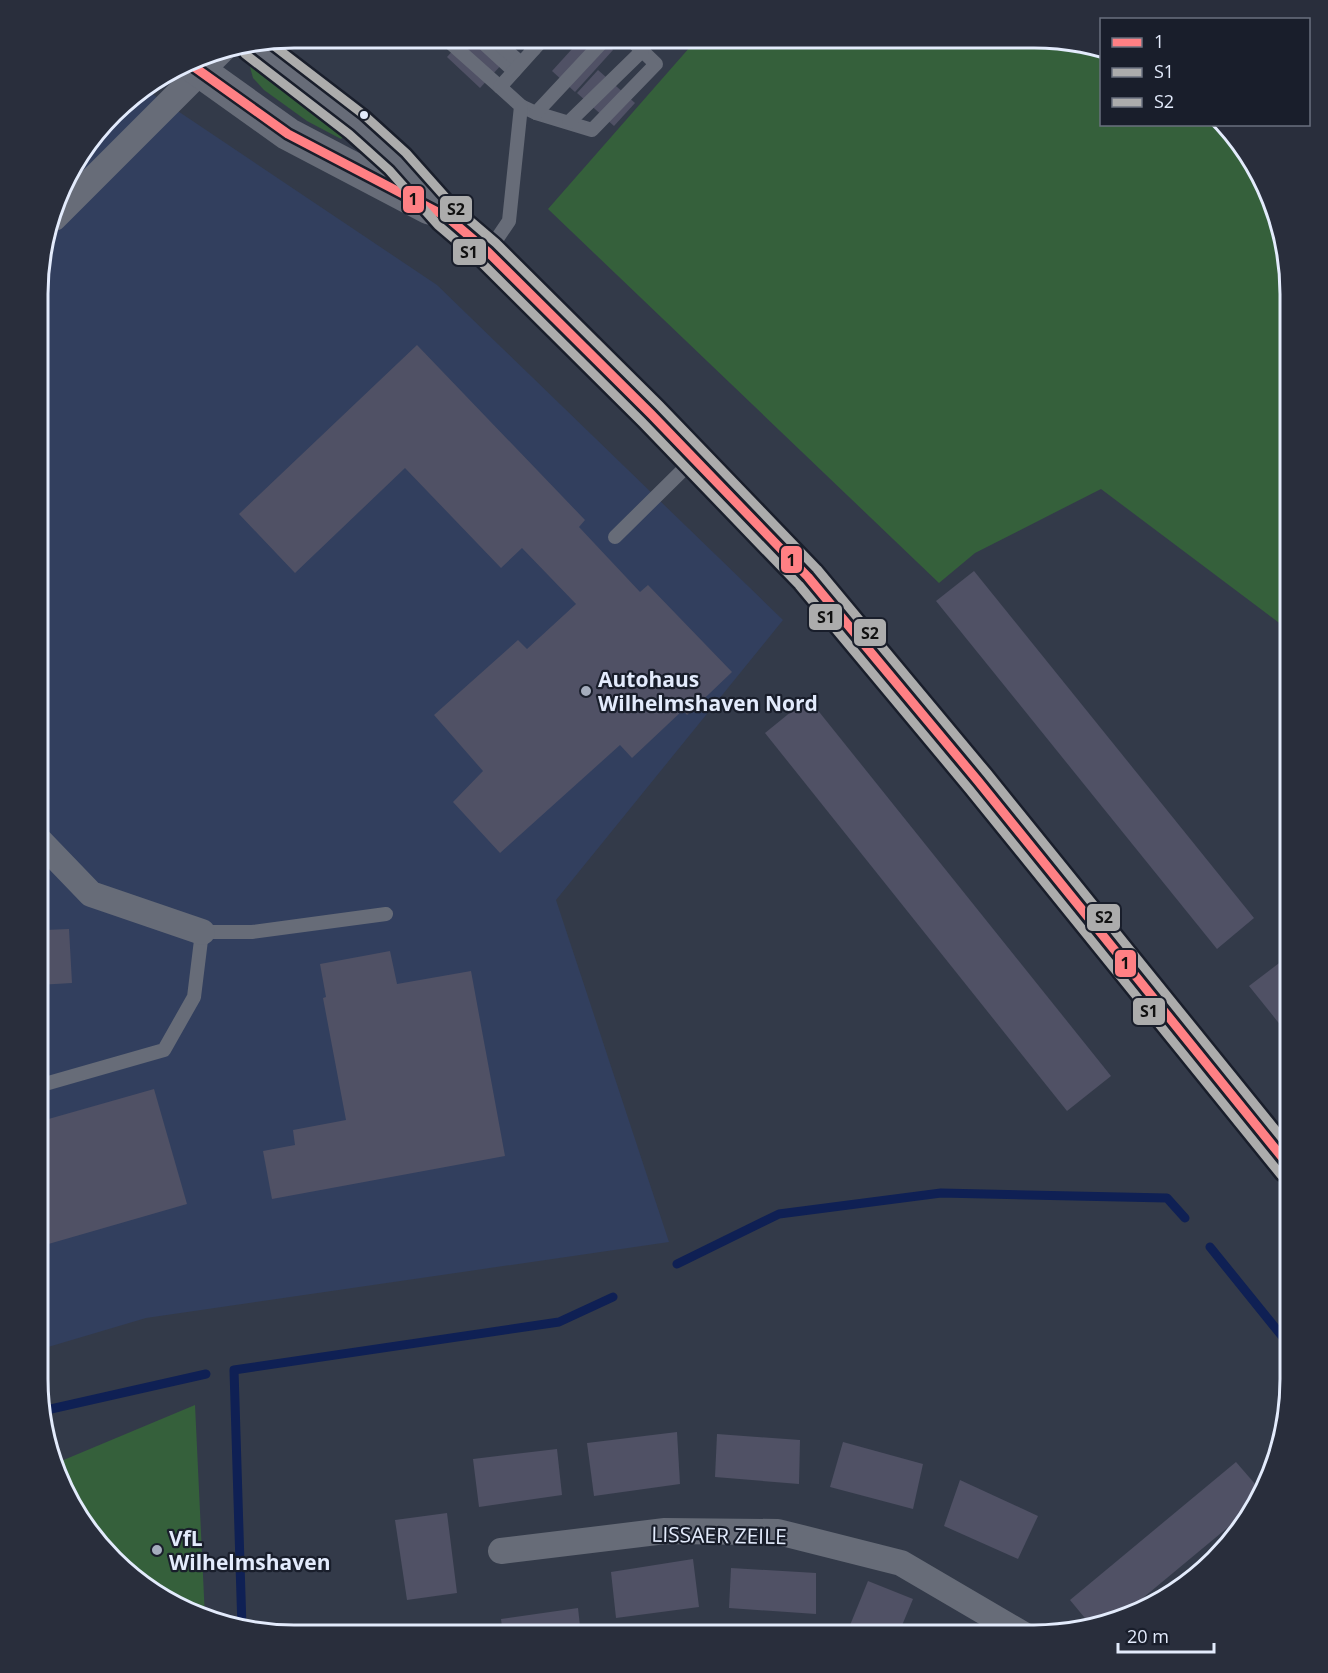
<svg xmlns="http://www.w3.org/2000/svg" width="1328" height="1673" viewBox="0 0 1328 1673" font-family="'Open Sans',sans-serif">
  <rect width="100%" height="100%" fill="#333a49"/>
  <path fill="#323f5e" d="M145 89 437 285 783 620 556 900 669 1242 146 1318 38 1350 40 261 72 166 125 101Z"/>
  <g fill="#35603b">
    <path d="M697 39 1067 40 1101 53 1102 124 1217 125 1256 166 1282 228 1290 294V631L1101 489 975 553 939 583 548 209Z"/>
    <path d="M252 63 344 136 341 139 307 121 264 90 253 78 250 67Z"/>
    <path d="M195 1405 205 1618 152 1592 72 1507 54 1464Z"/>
  </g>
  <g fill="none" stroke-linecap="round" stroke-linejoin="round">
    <g stroke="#0f2054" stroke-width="9">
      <path d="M1288 707H1290"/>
      <path d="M1210 1247 1290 1346"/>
      <path d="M677 1264 779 1214 941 1193 1167 1198 1185 1218"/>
      <path d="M42 1411 206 1374"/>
      <path d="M242 1628 234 1370 559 1322 613 1297"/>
    </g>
  </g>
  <g fill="#505165">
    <path d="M464 38H526L480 88 447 57Z"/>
    <path d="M582 38H602L613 50 575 92 552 71Z"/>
    <path d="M598 70 635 103 614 126 577 93Z"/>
    <path d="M417 345 585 520 579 527 640 592 648 585 732 672 687 715 683 710 632 758 620 745 500 853 453 802 483 771 434 715 518 640 527 649 576 604 522 548 501 568 405 468 295 573 239 514Z"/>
    <path d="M974 571 1254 918 1217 949 936 601Z"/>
    <path d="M808 698 1111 1076 1067 1111 765 733Z"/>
    <path d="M69 929 72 983 38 985V935H45V930Z"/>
    <path d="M390 951 397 984 471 971 505 1156 272 1199 263 1151 295 1145 293 1130 346 1120 323 998 326 997 320 964Z"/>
    <path d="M1287 957 1290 961V1037L1249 986Z"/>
    <path d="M154 1089 187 1204 38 1247V1122Z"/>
    <path d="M677 1432 680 1484 594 1496 587 1443Z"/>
    <path d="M717 1434 800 1440 799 1484 715 1477Z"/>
    <path d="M843 1442 923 1464 913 1509 830 1487Z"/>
    <path d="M557 1449 562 1495 479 1507 473 1459Z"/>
    <path d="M1236 1462 1262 1492 1256 1504 1126 1612 1089 1623 1070 1600Z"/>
    <path d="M960 1480 1038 1516 1018 1559 944 1526Z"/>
    <path d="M447 1513 457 1593 407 1600 395 1520Z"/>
    <path d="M693 1559 699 1607 616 1618 611 1572Z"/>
    <path d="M731 1568 816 1573V1614L729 1608Z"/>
    <path d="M868 1581 913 1599 898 1635H846Z"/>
    <path d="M578 1608 581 1635H503L501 1619Z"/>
  </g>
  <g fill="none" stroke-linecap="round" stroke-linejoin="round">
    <g stroke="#676c78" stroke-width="14">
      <path d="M445 38 500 87"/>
      <path d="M478 38 514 71"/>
      <path d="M492 38 521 63"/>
      <path d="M522 38 534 49"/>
      <path d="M521 106 536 113 592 130 656 64 629 38"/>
      <path d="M536 113 606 38"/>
      <path d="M569 122 642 51"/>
      <path d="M488 252 509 221 521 106 500 87 544 38"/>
      <path d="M615 537 694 459"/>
      <path d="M38 1086 164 1050 194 997 202 932H252L386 914"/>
    </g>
    <g stroke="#676c78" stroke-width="26">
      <path d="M54 218 223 49"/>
      <path d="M39 840 91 894 202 932"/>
      <path d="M501 1551 665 1531 778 1532 901 1563 1024 1635"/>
    </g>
    <g stroke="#676c78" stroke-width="33">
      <path d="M252 44 357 125 398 162 447 217 488 252 651 414 808 577 978 781 1290 1167"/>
      <path d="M190 64 288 134 429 208"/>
    </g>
    <g stroke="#191e2b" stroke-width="14">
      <path id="bus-1" d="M190 64 288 134 447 217 488 252 651 414 808 577 978 781 1290 1167"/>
    </g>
    <g stroke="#191e2b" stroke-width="14">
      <path id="bus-2" d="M245 54 349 134 389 170 438 225 480 261 642 422 799 585 969 789 1281 1175"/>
    </g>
    <g stroke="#191e2b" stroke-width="14">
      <path id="bus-3" d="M269 42 364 115 406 153 455 208 496 243 659 405 817 569 987 773 1290 1148"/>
    </g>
    <use href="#bus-1" stroke="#ff8084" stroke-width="9"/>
    <use href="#bus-2" stroke="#acacac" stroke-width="9"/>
    <use href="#bus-3" stroke="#acacac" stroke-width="9"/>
  </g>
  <circle fill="#e3ebfc" stroke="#191e2b" stroke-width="2" cx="364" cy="115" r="5"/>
  <g fill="#a5adbd" stroke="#191e2b" stroke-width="2">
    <circle cx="586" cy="691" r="6"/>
    <circle cx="157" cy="1550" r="6"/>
  </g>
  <g text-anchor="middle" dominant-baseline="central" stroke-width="4.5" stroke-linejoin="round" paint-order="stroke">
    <g font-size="21" font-weight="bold" fill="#e3ebfc" stroke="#191e2b" text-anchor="start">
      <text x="598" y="679">Autohaus<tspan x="598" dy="24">Wilhelmshaven Nord</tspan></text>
      <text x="169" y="1538">VfL<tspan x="169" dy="24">Wilhelmshaven</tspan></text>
    </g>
    <g font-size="21" fill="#e3ebfc" stroke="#191e2b">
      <text transform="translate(719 1535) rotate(1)">LISSAER ZEILE</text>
    </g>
  </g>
  <path d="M0 0H1328V1673H0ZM294 48H1034A246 246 0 0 1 1280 294V1379A246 246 0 0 1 1034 1625H294A246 246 0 0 1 48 1379V294A246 246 0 0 1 294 48Z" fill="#292e3c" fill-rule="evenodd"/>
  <path fill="none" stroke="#e3ebfc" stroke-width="3" d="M294 48H1034A246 246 0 0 1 1280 294V1379A246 246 0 0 1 1034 1625H294A246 246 0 0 1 48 1379V294A246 246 0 0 1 294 48Z"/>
  <g stroke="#191e2b" stroke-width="2">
    <rect x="402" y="185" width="23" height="29" rx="6" fill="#ff8084"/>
    <rect x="439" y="195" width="34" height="28" rx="6" fill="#acacac"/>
    <rect x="452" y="238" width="35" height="28" rx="6" fill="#acacac"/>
    <rect x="780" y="545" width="23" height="29" rx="6" fill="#ff8084"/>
    <rect x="808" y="603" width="35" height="28" rx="6" fill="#acacac"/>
    <rect x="853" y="618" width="34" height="29" rx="6" fill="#acacac"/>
    <rect x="1086" y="903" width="35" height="29" rx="6" fill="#acacac"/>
    <rect x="1114" y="949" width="23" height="29" rx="6" fill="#ff8084"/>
    <rect x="1132" y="997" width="34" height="29" rx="6" fill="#acacac"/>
  </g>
  <g font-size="16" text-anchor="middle" font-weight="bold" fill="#111">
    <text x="413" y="205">1</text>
    <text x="456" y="215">S2</text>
    <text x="469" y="258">S1</text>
    <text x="791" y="566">1</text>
    <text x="826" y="623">S1</text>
    <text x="870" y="639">S2</text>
    <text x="1104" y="923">S2</text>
    <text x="1125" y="969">1</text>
    <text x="1149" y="1017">S1</text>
  </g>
  <rect x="1100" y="18" width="210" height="108" fill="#191e2b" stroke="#6a707f" stroke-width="1.5"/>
  <rect x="1112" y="38" width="30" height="9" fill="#ff8084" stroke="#6a707f" stroke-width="1.5"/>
  <text x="1154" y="48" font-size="18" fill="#e3ebfc">1</text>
  <rect x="1112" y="68" width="30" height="9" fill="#acacac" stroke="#6a707f" stroke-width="1.5"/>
  <text x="1154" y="78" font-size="18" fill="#e3ebfc">S1</text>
  <rect x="1112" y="98" width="30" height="9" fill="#acacac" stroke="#6a707f" stroke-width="1.5"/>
  <text x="1154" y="108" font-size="18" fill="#e3ebfc">S2</text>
  <path d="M1118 1643v9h96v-9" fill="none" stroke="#e3ebfc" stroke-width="3"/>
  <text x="1127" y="1643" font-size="18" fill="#e3ebfc" stroke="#191e2b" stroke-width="4.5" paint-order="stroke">20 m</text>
</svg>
